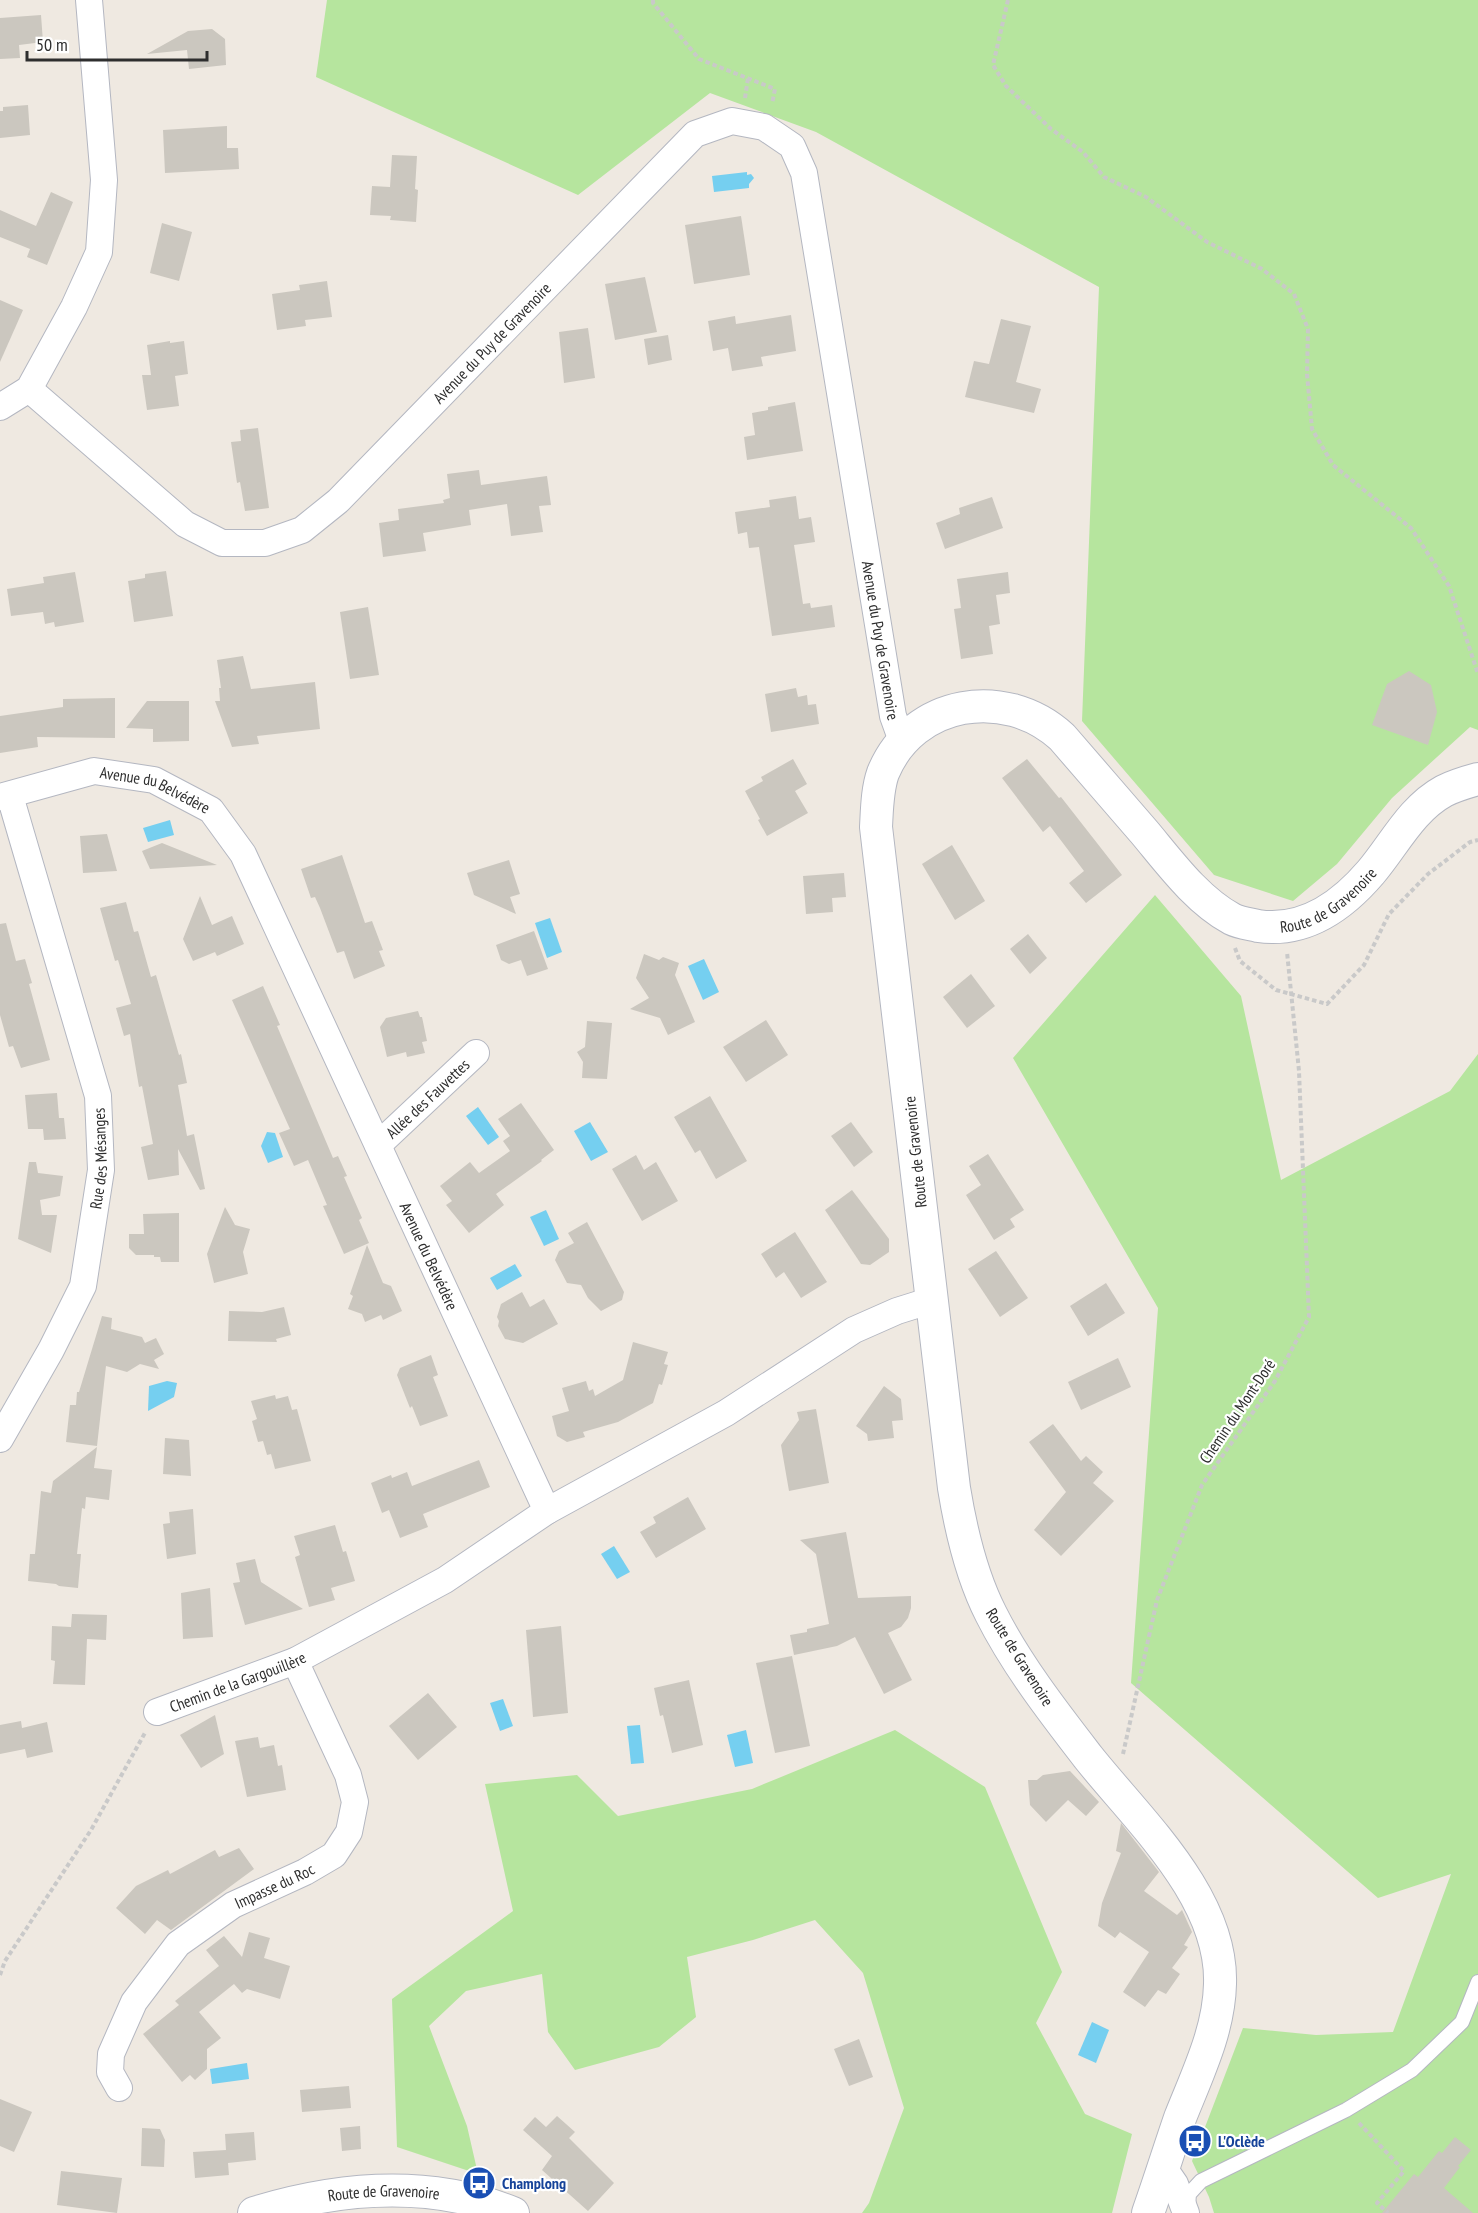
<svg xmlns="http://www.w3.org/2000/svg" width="1478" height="2213" viewBox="0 0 1478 2213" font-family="'PT Sans Narrow',sans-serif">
  <rect width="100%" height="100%" fill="#efe9e1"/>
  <g fill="#b6e59e">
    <path d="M327 0H1478V730L1470 727 1392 798 1337 864 1293 901 1214 875 1082 721 1099 287 816 132 710 93 578 195 316 77Z"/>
    <path d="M1155 895 1241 996 1281 1180 1450 1091 1478 1054V2213H1214L1209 2197 1192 2161 1243 2028 1316 2035 1393 2032 1451 1874 1378 1898 1131 1683 1158 1308 1013 1058Z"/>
    <path d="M895 1730 985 1787 1062 1972 1036 2023 1085 2114 1132 2134 1112 2213H862L869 2203 904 2108 863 1973 815 1920 753 1940 687 1957 696 2017 659 2047 575 2070 548 2032 542 1974 466 1991 429 2026 467 2126 478 2174 397 2147 392 1999 513 1911 485 1784 577 1775 618 1816 752 1789Z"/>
  </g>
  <g fill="#75cff0">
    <path d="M747 172V175L751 174 754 178 749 184V188L714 192 712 176Z"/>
    <path d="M170 820 174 835 148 842 143 828Z"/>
    <path d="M550 918 562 952 547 958 535 923Z"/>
    <path d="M704 959 719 992 703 1000 688 966Z"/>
    <path d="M478 1107 499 1137 488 1145 466 1116Z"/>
    <path d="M590 1122 608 1152 591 1161 574 1131Z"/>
    <path d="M267 1132 275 1133 283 1157 268 1163 261 1146Z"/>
    <path d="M546 1210 559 1239 544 1246 530 1217Z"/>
    <path d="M515 1264 522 1276 497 1290 490 1278Z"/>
    <path d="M167 1381 177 1383 174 1397 148 1411 149 1386Z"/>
    <path d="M614 1546 630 1572 617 1579 601 1554Z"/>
    <path d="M503 1699 513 1726 500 1731 490 1703Z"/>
    <path d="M640 1725 644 1763 631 1764 627 1726Z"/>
    <path d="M746 1730 753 1763 735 1767 727 1735Z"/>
    <path d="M1092 2022 1109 2030 1096 2063 1078 2055Z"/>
    <path d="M247 2063 249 2079 212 2084 210 2069Z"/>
  </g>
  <g fill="#cbc7bf">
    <path d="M41 15 43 42 19 45 20 58 0 59V18Z"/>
    <path d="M212 29 225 39 226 65 189 69 187 50 147 54 188 31Z"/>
    <path d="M28 105 30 135 0 138V111H3V107Z"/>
    <path d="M227 126V148H238L239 169 165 173 163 130Z"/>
    <path d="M392 155 417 156 415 189 418 190 416 222 390 220 391 216 370 215 372 186 390 187Z"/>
    <path d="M51 192 73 202 47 265 27 257 30 249 0 237V210L36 226Z"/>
    <path d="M741 216 750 275 694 284 685 225Z"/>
    <path d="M162 223 192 232 179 281 150 273Z"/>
    <path d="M645 277 657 332 615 340 605 284Z"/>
    <path d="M327 281 332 317 305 320 306 326 277 330 272 294 300 290 299 285Z"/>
    <path d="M0 300 23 310 0 362Z"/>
    <path d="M791 315 796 351 761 357 763 366 732 371 728 348 713 351 708 321 735 316 736 324Z"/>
    <path d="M1001 319 1031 326 1016 382 1041 389 1034 413 965 397 974 361 989 364Z"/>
    <path d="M588 328 595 378 564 383 559 332Z"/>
    <path d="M668 335 672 360 648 365 644 339Z"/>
    <path d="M170 341V343L184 341 188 374 175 376 179 406 147 410 142 375H151L147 345Z"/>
    <path d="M795 402 803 451 747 460 744 437 755 435 752 413 768 410V407Z"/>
    <path d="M258 428 269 508 245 511 240 482 237 483 231 442 241 441 240 430Z"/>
    <path d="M479 470 481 485 547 476 551 505 539 506 543 532 511 536 507 504 469 510 471 525 423 533 426 551 383 557 379 523 399 520 398 509 444 503 443 500 450 498 447 474Z"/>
    <path d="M796 496 799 519 811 517 815 542 794 545 803 604 810 603 811 608 832 605 835 627 772 636 759 547 749 548 747 532 738 534 735 512 770 507 769 500Z"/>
    <path d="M992 497 1003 528 945 549 936 523 960 514 959 508Z"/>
    <path d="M166 571 173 616 134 622 128 581 145 578V574Z"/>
    <path d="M75 572 84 622 55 627 54 622 45 624 43 612 11 616 7 589 44 583 43 577Z"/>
    <path d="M1008 572 1010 593 996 595 1000 624 989 626 993 654 961 659 954 609 961 608 957 579Z"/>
    <path d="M368 607 379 675 350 679 340 612Z"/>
    <path d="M243 656 251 689 315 682 320 729 257 736 259 744 232 747 215 701H220L219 688H221L217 660Z"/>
    <path d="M1409 671 1431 685 1437 712 1428 745 1372 725 1387 684Z"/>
    <path d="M796 688 798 697 807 695 808 705 816 704 819 724 771 732 765 694Z"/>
    <path d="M115 698V738L37 737 38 747 0 753V716L63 707V699Z"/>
    <path d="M147 701H189V741L153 742V729L126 728Z"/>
    <path d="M793 759 807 784 795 791 808 813 767 836 758 820 760 819 745 791 763 781 761 777Z"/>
    <path d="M1027 759 1059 798 1061 797 1122 875 1086 903 1069 883 1084 871 1050 826 1043 832 1002 778Z"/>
    <path d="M107 834 117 871 83 873 80 836Z"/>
    <path d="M162 843 217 865 150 869 142 851Z"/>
    <path d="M952 845 985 901 955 920 922 864Z"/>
    <path d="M342 855 365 923 372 921 383 950 379 951 385 966 354 979 344 951 337 953 320 908 315 897 311 898 301 869Z"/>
    <path d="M509 860 520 894 510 897 516 914 474 895 467 873Z"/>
    <path d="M844 873 846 897 832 898 833 912 806 914 803 876Z"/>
    <path d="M200 896 212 925 232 916 244 944 217 956 215 952 193 961 183 939Z"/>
    <path d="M126 902 134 932 138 931 151 977 156 975 179 1055 181 1054 187 1083 178 1085 187 1136 194 1134 205 1189 200 1190 178 1149 179 1175 148 1180 141 1147 153 1144 142 1086 139 1087 130 1034 124 1036 116 1008 131 1004 118 960 115 961 100 908Z"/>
    <path d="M6 923 16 961 25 959 32 983 29 984 50 1060 21 1068 13 1046 9 1047 0 1015V924Z"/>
    <path d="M534 931 548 969 527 976 521 960 509 964 501 960 496 945Z"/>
    <path d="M1028 934 1047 958 1030 974 1010 949Z"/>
    <path d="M644 954 659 960 663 957 679 963 675 975 695 1022 668 1035 660 1018 630 1009 649 998 636 978Z"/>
    <path d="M971 974 995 1006 967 1028 943 997Z"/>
    <path d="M263 986 280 1025 277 1026 333 1158 338 1156 347 1176 344 1177 362 1218 359 1220 369 1243 344 1254 323 1206 327 1205 308 1160 294 1166 279 1133 290 1129 232 1000Z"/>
    <path d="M418 1011 420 1017H422L427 1041 422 1042 425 1053 407 1057 406 1052 387 1057 380 1027 386 1018Z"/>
    <path d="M766 1020 788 1055 746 1082 723 1047Z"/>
    <path d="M587 1021 612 1023 607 1079 582 1078 583 1062 577 1052 585 1047Z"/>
    <path d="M57 1093 59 1118H64L66 1139 44 1140 43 1129H28L25 1095Z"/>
    <path d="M710 1096 747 1161 716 1179 700 1150 695 1153 674 1117Z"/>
    <path d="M521 1103 554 1150 541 1160 542 1161 496 1194 504 1205 469 1233 446 1205 452 1201 440 1186 470 1162 479 1173 510 1151 503 1141 510 1136 498 1119Z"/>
    <path d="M851 1122 873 1152 854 1167 831 1136Z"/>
    <path d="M988 1154 1024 1210 1010 1219 1015 1227 994 1240 966 1195 981 1185 969 1166Z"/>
    <path d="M636 1155 644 1170 656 1162 678 1201 642 1221 612 1169Z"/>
    <path d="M29 1162H36L38 1173 63 1176 60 1196 40 1200 42 1215H57L51 1253 18 1239Z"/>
    <path d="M852 1190 889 1239V1252L870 1265 861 1264 825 1210Z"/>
    <path d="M225 1207 235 1225 250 1229 243 1252 248 1274 214 1283 207 1254Z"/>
    <path d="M179 1213V1262H161L160 1257H154V1255H136L129 1248V1234H144L143 1214Z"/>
    <path d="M587 1222 624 1292 622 1300 601 1311 588 1298 581 1285 567 1283 555 1260 559 1251 574 1243 568 1233Z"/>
    <path d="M795 1232 827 1282 801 1298 784 1272 776 1278 761 1254Z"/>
    <path d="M367 1245 383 1283 391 1286 402 1311 383 1320 381 1315 365 1322 362 1314 348 1309 353 1296 350 1294Z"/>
    <path d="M996 1251 1028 1298 1000 1317 968 1269Z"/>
    <path d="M1106 1283 1125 1313 1088 1336 1070 1306Z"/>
    <path d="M522 1292 530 1307 544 1299 558 1324 523 1343 505 1339 498 1326 499 1321 497 1317 501 1304Z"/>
    <path d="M284 1307 291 1335 276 1339 277 1342 228 1341 229 1311 262 1312Z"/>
    <path d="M102 1316 112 1318 111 1329 142 1337 145 1343 156 1338 164 1354 154 1360 159 1369 140 1364 127 1372 106 1366 97 1446 66 1442 70 1405H76L77 1392H79Z"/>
    <path d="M633 1342 668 1352 664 1364 668 1365 662 1385 659 1384 653 1403 618 1422 583 1432 585 1437 567 1442 557 1436 552 1416 569 1411 562 1388 586 1381 589 1391 593 1389 595 1396 623 1380Z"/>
    <path d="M431 1355 438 1375 433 1377 448 1416 420 1426 412 1406 410 1408 397 1375 400 1368Z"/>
    <path d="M1118 1358 1131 1387 1081 1410 1068 1382Z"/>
    <path d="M884 1386 901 1399 903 1420 892 1421 894 1438 868 1441 867 1434 856 1426Z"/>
    <path d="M275 1395 276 1399 288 1396 292 1410 297 1409 311 1461 275 1469 271 1454 267 1455 263 1441 258 1442 252 1421 257 1419 251 1401Z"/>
    <path d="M816 1409 829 1483 789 1491 781 1445 799 1420 797 1412Z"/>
    <path d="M1053 1424 1081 1461 1086 1456 1103 1472 1093 1483 1114 1501 1061 1556 1034 1530 1066 1492 1029 1442Z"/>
    <path d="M165 1438 189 1440 191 1476 163 1474Z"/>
    <path d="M97 1447 94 1468 112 1470 109 1500 86 1497 85 1509 82 1508 77 1554H81L78 1588 59 1586 56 1584 28 1581 30 1554H35L41 1491 51 1493 53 1481Z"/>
    <path d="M479 1460 490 1487 423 1514 428 1527 400 1538 389 1510 382 1513 371 1483 391 1475 392 1478 407 1472 412 1486Z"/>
    <path d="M688 1497 706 1529 656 1558 640 1532 656 1523 653 1517Z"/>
    <path d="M193 1509 196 1554 167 1559 163 1524 170 1523 169 1512Z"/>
    <path d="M335 1525 343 1552 346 1551 355 1581 331 1588 335 1600 309 1607 295 1557 300 1555 294 1536Z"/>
    <path d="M846 1532 858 1598 911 1596V1608L908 1618 901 1627 888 1633 912 1680 884 1694 855 1637 837 1646 794 1655 790 1635 807 1632V1629L829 1624 816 1554 800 1540Z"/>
    <path d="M255 1559 261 1582 303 1609 245 1625 233 1583 240 1582 236 1563Z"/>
    <path d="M210 1588 213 1637 183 1639 181 1593Z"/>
    <path d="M72 1614 107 1615 106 1640 87 1639 85 1685 53 1684 55 1661 51 1660 52 1626 71 1627Z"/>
    <path d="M561 1626 568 1713 533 1717 526 1630Z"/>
    <path d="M792 1656 810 1746 775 1753 756 1663Z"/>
    <path d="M689 1680 703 1745 672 1753 663 1715 660 1716 654 1688Z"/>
    <path d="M428 1693 457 1727 418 1760 389 1726Z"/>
    <path d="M215 1715 224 1754 201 1768 180 1735Z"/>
    <path d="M21 1721 22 1728 47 1722 53 1752 27 1758 25 1749 0 1754V1725Z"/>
    <path d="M258 1737 260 1748 274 1745 278 1766 282 1765 286 1790 247 1797 235 1741Z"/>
    <path d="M1070 1771 1099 1802 1086 1816 1068 1800 1046 1822 1030 1805 1028 1780H1037L1043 1775Z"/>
    <path d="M1121 1823 1159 1872 1144 1891 1177 1915 1182 1910 1192 1932 1184 1945 1188 1947 1172 1968 1180 1974 1166 1994 1158 1990 1145 2007 1123 1992 1149 1952 1120 1932 1115 1938 1098 1926 1102 1903 1121 1853 1116 1851Z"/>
    <path d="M239 1848 254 1869 171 1930 157 1920 145 1934 116 1908 136 1886 168 1870 170 1874 215 1850 219 1857Z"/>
    <path d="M249 1932 270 1938 264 1958 290 1966 280 1999 247 1989 242 1993 234 1984 199 2012 221 2038 207 2049V2069L195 2080 190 2075 182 2082 143 2034 179 2005 175 2001 219 1966 206 1950 224 1936 242 1957Z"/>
    <path d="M859 2039 873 2077 849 2086 834 2049Z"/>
    <path d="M349 2086 351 2108 302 2112 300 2090Z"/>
    <path d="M0 2099 32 2112 14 2152 0 2146Z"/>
    <path d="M557 2116 575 2132 569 2138 614 2183 588 2211 542 2170 552 2156 523 2130 535 2117 546 2127Z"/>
    <path d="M360 2126 361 2149 342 2151 340 2128Z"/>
    <path d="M142 2128 160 2129 165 2140 164 2167 141 2166Z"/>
    <path d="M254 2132 256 2160 228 2163 229 2175 195 2178 193 2152 226 2150 225 2134Z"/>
    <path d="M1455 2137 1471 2150 1458 2166 1460 2167 1444 2188 1473 2213H1382L1414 2174 1418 2177 1439 2151 1442 2153Z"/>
    <path d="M61 2171 122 2178 117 2213 57 2205Z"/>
  </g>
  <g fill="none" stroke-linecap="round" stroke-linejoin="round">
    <g stroke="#b4b7c1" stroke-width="16">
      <path id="service" d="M1188 2207 1189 2194 1201 2181 1346 2110 1412 2070 1462 2022 1478 1982"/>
    </g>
    <g stroke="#b4b7c1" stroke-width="28">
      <g id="minor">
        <path id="s1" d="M29 389 185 524 222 543H265L302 530 338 501 695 134 732 121 764 127 792 146 804 173 893 716 902 741"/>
        <path d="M0 407 29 389 74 307 99 252 104 180 89 0"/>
        <path id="s2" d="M0 797 94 771 154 780 211 810 243 854 547 1511"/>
        <path id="s3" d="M378 1145 476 1053"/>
        <path id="s4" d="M0 1439 51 1350 83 1286 101 1170 98 1096 10 796"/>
        <path id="s5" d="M157 1712 295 1661 445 1580 547 1511 726 1413 854 1330 897 1311 932 1300"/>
        <path id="s6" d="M119 2088 110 2072 111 2054 134 2002 178 1944 233 1905 305 1872 334 1855 349 1832 355 1802 348 1775 295 1661"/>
        <path d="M1164 2168 1175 2184 1186 2213"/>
      </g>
    </g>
    <g stroke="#b4b7c1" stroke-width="34">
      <g id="tertiary">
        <path id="s7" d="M254 2213C339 2187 428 2179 513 2213"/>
        <path id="s8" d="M1148 2213C1159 2182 1169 2150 1180 2118 1197 2075 1219 2031 1220 1984 1223 1897 1138 1820 1088 1757 1054 1713 1016 1664 991 1614 971 1575 961 1531 954 1488L876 827C877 810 877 790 883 773 913 700 1005 685 1062 737 1090 769 1117 801 1145 833 1170 863 1197 900 1232 919 1240 923 1250 924 1258 926 1305 933 1342 906 1371 872 1394 845 1411 809 1444 791 1454 786 1467 782 1478 779"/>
      </g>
    </g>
    <g stroke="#c9c9c9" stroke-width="4" stroke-dasharray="4.5 3" stroke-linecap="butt">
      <path d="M653 0V3L699 59 775 89 772 104"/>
      <path d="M1008 0 993 65 1006 86 1051 129 1083 152 1104 177 1146 197 1207 242 1262 269 1294 294 1308 329 1307 374 1312 429 1333 465 1411 528 1449 586 1478 674"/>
      <path d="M745 98 748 78"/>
      <path d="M1235 948 1240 961 1276 990 1327 1004 1364 965 1389 914 1428 874 1470 842 1478 840"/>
      <path d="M1123 1754 1157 1600 1202 1485 1275 1381 1309 1317 1299 1071 1287 952"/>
      <path d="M0 1975 5 1961 91 1830 146 1731"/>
      <path d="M1359 2123 1404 2171 1377 2203 1388 2213"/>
    </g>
    <use href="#service" stroke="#fff" stroke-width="14"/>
    <use href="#minor" stroke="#fff" stroke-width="26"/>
    <use href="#tertiary" stroke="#fff" stroke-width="32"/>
  </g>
  <defs>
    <g id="bus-disc" transform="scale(1.725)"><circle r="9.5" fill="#1a4fb4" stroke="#fff"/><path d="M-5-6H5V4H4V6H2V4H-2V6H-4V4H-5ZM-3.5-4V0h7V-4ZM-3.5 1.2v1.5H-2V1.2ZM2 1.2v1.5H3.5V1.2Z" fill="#fff"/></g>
  </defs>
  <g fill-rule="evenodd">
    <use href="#bus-disc" x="1195" y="2141"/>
    <use href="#bus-disc" x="479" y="2183"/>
  </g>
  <g text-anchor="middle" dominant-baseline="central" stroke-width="4.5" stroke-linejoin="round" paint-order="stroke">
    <g font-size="16" fill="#2e2e2e" stroke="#fff">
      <text stroke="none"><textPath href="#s1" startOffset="597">Avenue du Puy de Gravenoire</textPath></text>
      <text stroke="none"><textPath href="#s1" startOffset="1497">Avenue du Puy de Gravenoire</textPath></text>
      <text stroke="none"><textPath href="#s2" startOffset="162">Avenue du Belvédère</textPath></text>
      <text stroke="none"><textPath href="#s8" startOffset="2104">Route de Gravenoire</textPath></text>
      <text stroke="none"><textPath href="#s3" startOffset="68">Allée des Fauvettes</textPath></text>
      <text transform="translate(915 1152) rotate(-96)">Route de Gravenoire</text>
      <text stroke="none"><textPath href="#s4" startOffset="303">Rue des Mésanges</textPath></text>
      <text stroke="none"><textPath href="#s2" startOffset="720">Avenue du Belvédère</textPath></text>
      <text transform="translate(1237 1411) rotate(-56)">Chemin du Mont-Doré</text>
      <text transform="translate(1020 1657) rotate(58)">Route de Gravenoire</text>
      <text stroke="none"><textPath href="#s5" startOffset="86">Chemin de la Gargouillère</textPath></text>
      <text stroke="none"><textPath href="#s6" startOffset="279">Impasse du Roc</textPath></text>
      <text stroke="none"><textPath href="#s7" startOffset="132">Route de Gravenoire</textPath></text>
    </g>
    <g font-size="16" font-weight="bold" fill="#164399" stroke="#fff" text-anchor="start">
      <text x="1218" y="2141">L'Oclède</text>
      <text x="502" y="2183">Champlong</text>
    </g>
  </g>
  <path d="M27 51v9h180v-9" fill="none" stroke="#2e2e2e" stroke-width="3"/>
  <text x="36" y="51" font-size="18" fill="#2e2e2e" stroke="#ffffff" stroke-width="4.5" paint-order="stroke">50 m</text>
</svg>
